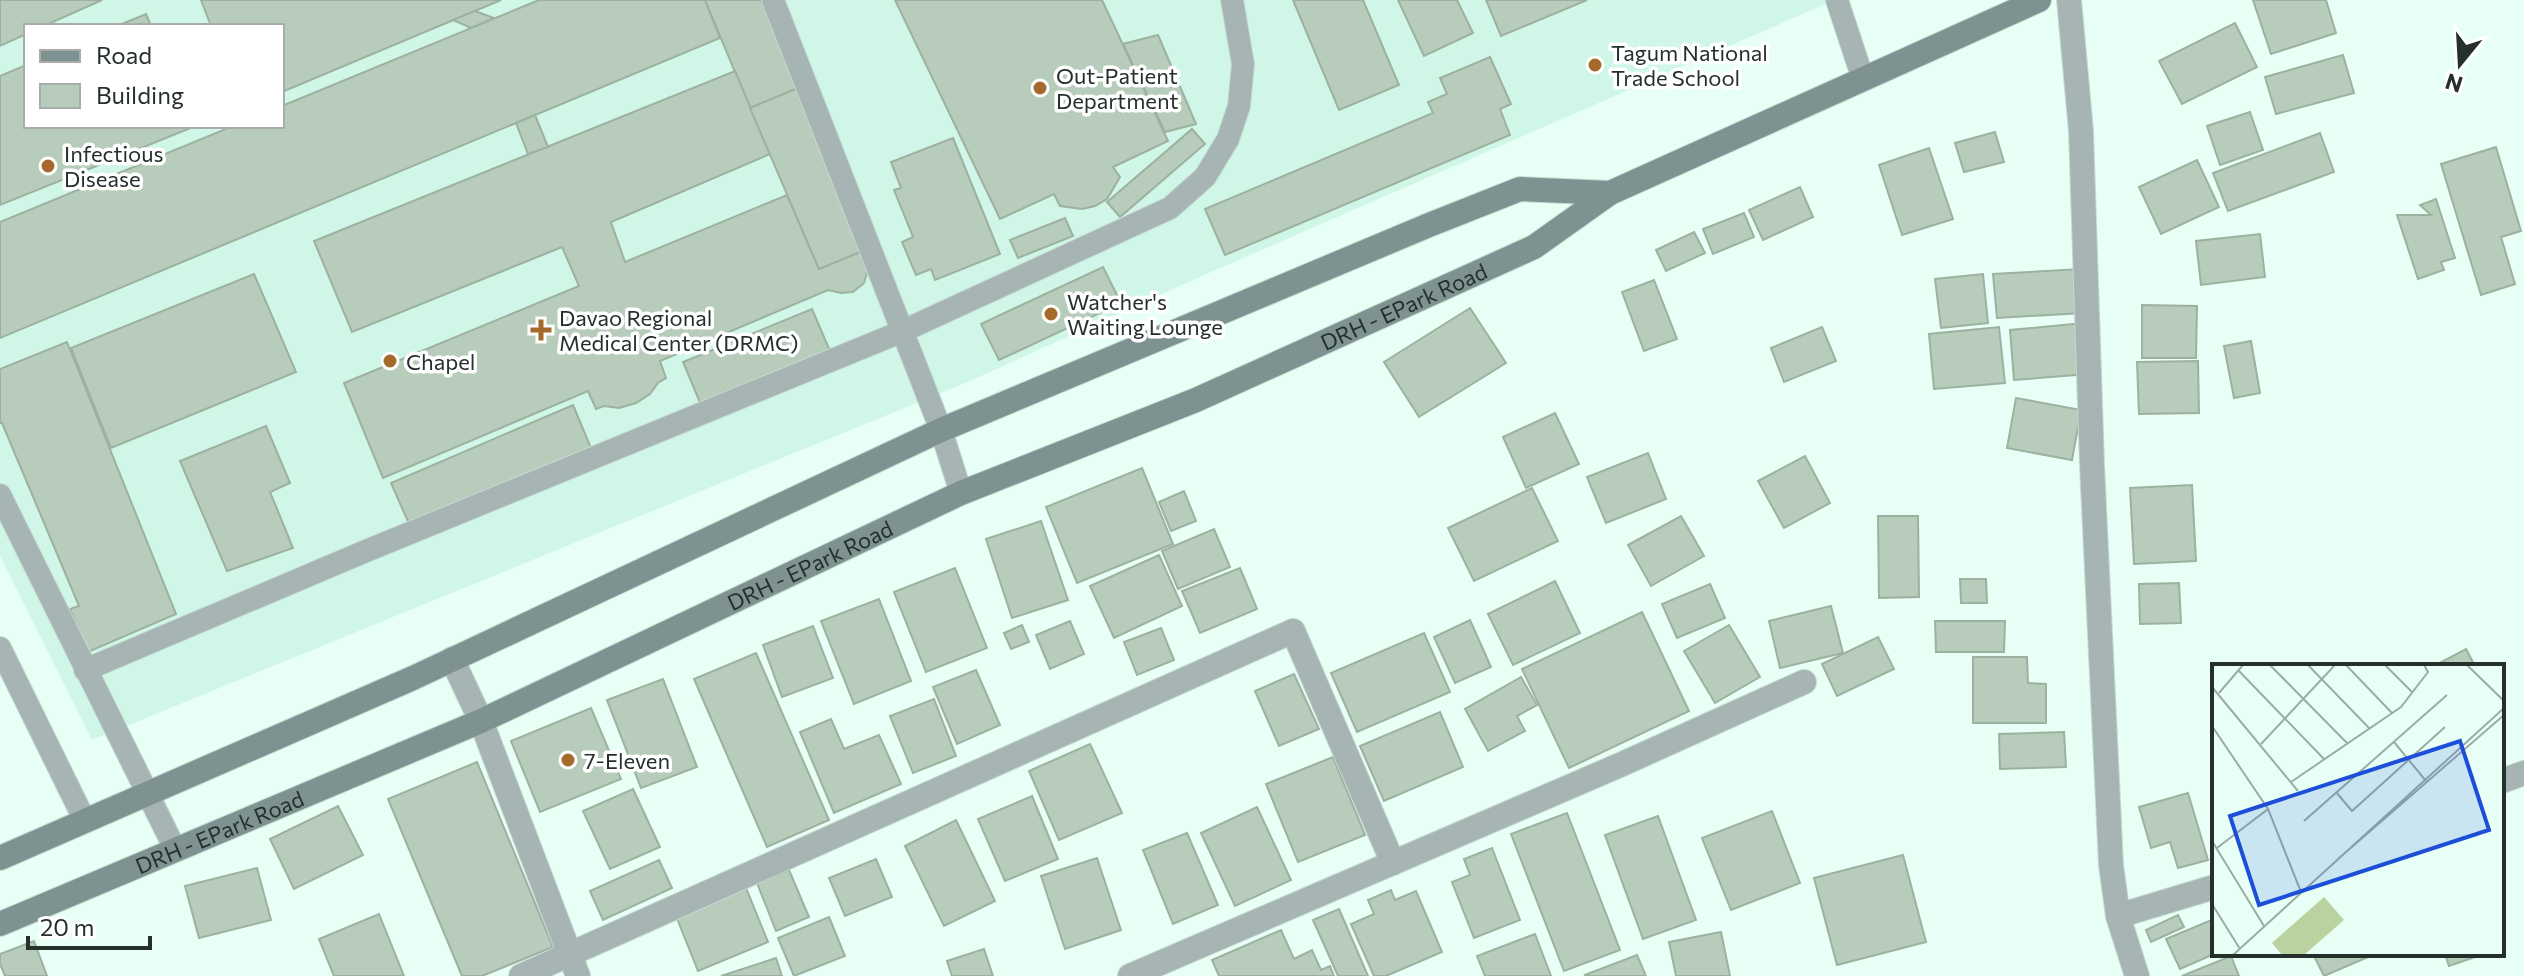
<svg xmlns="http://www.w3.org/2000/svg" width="2524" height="976" viewBox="0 0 2524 976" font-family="Commissioner,sans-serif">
  <rect width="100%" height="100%" fill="#e8fff6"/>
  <path fill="#d0f6e8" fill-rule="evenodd" d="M0 0H1835L1202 276 963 384 92 740 0 556ZM26 26H282V126H26Z"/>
  <g fill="#b7ccba" stroke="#9cb19f" stroke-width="2">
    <path d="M0 0H102L44 26H26V34L0 46Z"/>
    <path d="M201 0H501L282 92V26H211Z"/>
    <path d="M539 0H705L720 38 0 338V222L233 126H282V106Z"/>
    <path d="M705 0H761L798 88 750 108Z"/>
    <path d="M895 0H1102L1168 141 1113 167 1120 177 1107 199 1095 206 1082 209 1060 206 1054 194 1000 219Z"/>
    <path d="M1293 0H1363L1399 85 1339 110Z"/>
    <path d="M1398 0H1457L1473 33 1424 56Z"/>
    <path d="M1486 0H1587L1501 36Z"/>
    <path d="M2253 0H2326L2336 33 2271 54Z"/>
    <path d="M475 11 494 18 471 28 453 20Z"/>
    <path d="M146 14 151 26H117Z"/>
    <path d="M2235 23 2257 67 2182 104 2159 61Z"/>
    <path d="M1158 35 1196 124 1165 132 1123 44Z"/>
    <path d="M2343 55 2354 93 2276 114 2265 77Z"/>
    <path d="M1490 57 1511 104 1500 109 1510 135 1225 255 1205 209 1433 113 1428 102 1447 94 1440 78Z"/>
    <path d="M26 65V126L193 127 0 205V76Z"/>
    <path d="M735 71 770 154 611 222 625 262 787 195 819 269 867 249 877 269 867 273 864 283 853 292 841 293 828 290 660 361 666 378 658 383 650 394 636 403 619 408 604 406 596 409 588 391 383 478 344 383 579 286 562 247 352 332 314 241Z"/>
    <path d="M798 88 867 249 819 269 750 108Z"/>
    <path d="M2250 112 2263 150 2220 165 2207 126Z"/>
    <path d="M535 115 548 147 528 154 516 123Z"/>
    <path d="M1192 129 1205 144 1120 217 1107 202Z"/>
    <path d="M1995 132 2004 162 1964 172 1955 143Z"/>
    <path d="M2320 133 2334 172 2228 211 2213 173Z"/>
    <path d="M953 138 1000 254 935 280 931 269 916 275 902 242 913 237 894 190 901 188 891 162Z"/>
    <path d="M2496 147 2521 231 2501 237 2515 284 2481 295 2441 164Z"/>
    <path d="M1929 148 1953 219 1902 235 1879 165Z"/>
    <path d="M2197 160 2219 207 2161 234 2139 187Z"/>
    <path d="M1800 187 1813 217 1763 240 1749 210Z"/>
    <path d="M2436 199 2455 258 2441 262 2444 270 2418 279 2397 215H2431L2420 205Z"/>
    <path d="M1744 213 1754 237 1713 254 1703 229Z"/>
    <path d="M1065 218 1073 236 1018 258 1010 240Z"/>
    <path d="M1694 232 1705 253 1666 271 1656 250Z"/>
    <path d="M2260 234 2265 277 2201 285 2196 241Z"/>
    <path d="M1103 267 1121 303 999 360 981 324Z"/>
    <path d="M2081 269 2083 313 1997 318 1993 274Z"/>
    <path d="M254 274 296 372 111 448 71 348Z"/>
    <path d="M1983 274 1988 323 1941 328 1935 279Z"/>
    <path d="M1654 280 1677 339 1644 351 1622 292Z"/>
    <path d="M2142 305 2197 306 2196 358H2142Z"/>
    <path d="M1470 308 1506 363 1419 417 1384 362Z"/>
    <path d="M812 309 830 351 701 405 683 362Z"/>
    <path d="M2083 323 2088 374 2014 380 2010 330Z"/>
    <path d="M1822 327 1836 361 1784 382 1771 348Z"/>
    <path d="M1999 327 2005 383 1934 389 1929 334Z"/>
    <path d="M2251 341 2260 393 2234 398 2224 346Z"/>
    <path d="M67 342 176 614 88 652 70 609 79 606 2 423H0V369Z"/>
    <path d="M2198 361 2199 413 2139 414 2137 362Z"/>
    <path d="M2016 398 2081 410 2072 460 2007 448Z"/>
    <path d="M573 405 591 448 410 526 391 483Z"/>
    <path d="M1555 413 1579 464 1526 488 1503 437Z"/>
    <path d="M266 426 290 483 270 492 293 548 227 571 180 461Z"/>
    <path d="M1648 453 1666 499 1606 523 1587 477Z"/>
    <path d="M1805 456 1830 503 1784 528 1758 481Z"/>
    <path d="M1142 468 1173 544 1077 583 1046 507Z"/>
    <path d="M2192 485 2196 561 2134 564 2130 488Z"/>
    <path d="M1532 488 1558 541 1474 581 1448 528Z"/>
    <path d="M1184 491 1196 521 1171 531 1159 502Z"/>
    <path d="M1681 516 1704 556 1651 586 1628 545Z"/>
    <path d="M1878 516H1918L1919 597 1879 598Z"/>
    <path d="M1041 521 1068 600 1012 618 986 539Z"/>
    <path d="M1214 529 1230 567 1178 589 1162 551Z"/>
    <path d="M1159 555 1182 606 1114 638 1090 586Z"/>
    <path d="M955 568 987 648 926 672 894 592Z"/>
    <path d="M1240 568 1257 609 1200 633 1182 591Z"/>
    <path d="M1960 579H1986L1987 603H1961Z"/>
    <path d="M1555 581 1580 633 1513 665 1488 614Z"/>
    <path d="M2179 583 2181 623 2140 624 2139 584Z"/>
    <path d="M1710 584 1725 618 1677 638 1662 604Z"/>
    <path d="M879 599 911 681 854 704 821 621Z"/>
    <path d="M1831 606 1843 653 1780 668 1769 621Z"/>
    <path d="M1642 612 1689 711 1569 768 1522 669Z"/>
    <path d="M1470 620 1491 667 1455 683 1434 637Z"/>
    <path d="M1070 621 1084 654 1050 669 1036 635Z"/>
    <path d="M1935 621H2005L2004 652H1936Z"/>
    <path d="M1022 625 1029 642 1011 649 1004 633Z"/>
    <path d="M1729 625 1760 677 1715 703 1684 651Z"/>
    <path d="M813 626 833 678 782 697 763 645Z"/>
    <path d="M1161 628 1174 660 1137 675 1124 642Z"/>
    <path d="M1424 633 1450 692 1357 732 1331 673Z"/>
    <path d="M1878 637 1894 669 1837 696 1822 664Z"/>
    <path d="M2466 649 2475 666H2434Z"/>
    <path d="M756 653 829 820 767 847 694 679Z"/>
    <path d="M1973 657H2027L2028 683 2046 684V723H1973Z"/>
    <path d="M976 670 1000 725 957 744 933 687Z"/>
    <path d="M1294 674 1319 729 1279 746 1255 691Z"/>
    <path d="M1521 677 1537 705 1517 716 1525 731 1488 751 1465 709Z"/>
    <path d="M663 679 697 767 641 788 607 700Z"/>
    <path d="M934 699 956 756 913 773 890 716Z"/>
    <path d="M591 708 621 779 540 812 511 741Z"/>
    <path d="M1440 712 1463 767 1384 801 1360 746Z"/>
    <path d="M831 719 844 749 879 735 901 784 834 813 800 732Z"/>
    <path d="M2064 732 2066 767 2000 769 1999 734Z"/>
    <path d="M1090 744 1122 813 1059 840 1029 771Z"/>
    <path d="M1333 757 1365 835 1298 862 1266 784Z"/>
    <path d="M477 762 553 947 482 976H462L388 799Z"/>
    <path d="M633 789 660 847 610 869 583 811Z"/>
    <path d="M2188 793 2208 860 2178 868 2170 842 2151 848 2139 807Z"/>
    <path d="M1032 796 1058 859 1005 881 978 819Z"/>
    <path d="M338 806 363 855 294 889 270 839Z"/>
    <path d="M1257 807 1291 880 1235 906 1201 833Z"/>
    <path d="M1772 811 1800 883 1731 910 1702 838Z"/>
    <path d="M1567 813 1620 950 1564 971 1511 834Z"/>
    <path d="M1658 816 1696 920 1643 939 1605 835Z"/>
    <path d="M956 820 995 901 944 926 905 846Z"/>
    <path d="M1187 833 1218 905 1173 924 1143 850Z"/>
    <path d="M1492 848 1520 920 1474 938 1452 882 1470 875 1464 859Z"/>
    <path d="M1903 855 1926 942 1837 965 1814 878Z"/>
    <path d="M1097 858 1121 930 1065 949 1041 876Z"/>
    <path d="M876 859 892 897 845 916 829 878Z"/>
    <path d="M659 860 672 888 603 920 590 891Z"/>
    <path d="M257 868 271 920 199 938 185 886Z"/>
    <path d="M789 870 809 917 776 931 757 883Z"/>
    <path d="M746 888 768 942 698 971 676 916Z"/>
    <path d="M1391 890 1395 900 1416 891 1442 952 1386 976H1374L1351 924 1374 914 1368 900Z"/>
    <path d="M1339 909 1368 976H1338L1313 920Z"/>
    <path d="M379 914 404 976H334L319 939Z"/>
    <path d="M2178 915 2184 927 2151 942 2146 930Z"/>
    <path d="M829 917 845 956 794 976 778 938Z"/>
    <path d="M2214 919V954L2180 969 2166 939Z"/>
    <path d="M1281 930 1294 959 1312 950 1321 970 1330 966 1334 976H1219L1212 960Z"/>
    <path d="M1721 932 1730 976H1676L1669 942Z"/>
    <path d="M1535 934 1551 976H1485L1477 956Z"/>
    <path d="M34 941 47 976H5L0 964V954Z"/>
    <path d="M984 949 993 976H952L947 961Z"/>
    <path d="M2313 954H2375L2324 976Z"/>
    <path d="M2445 954H2484L2449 966Z"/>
    <path d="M1637 955 1646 976H1586L1585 975Z"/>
    <path d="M2231 956 2239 976H2182Z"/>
    <path d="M776 958 782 976H721Z"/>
  </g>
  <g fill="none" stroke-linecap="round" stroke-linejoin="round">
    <g stroke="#c5dad2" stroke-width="24">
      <g id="service">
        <path d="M773 0 941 430 961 493"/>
        <path d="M1837 0 1863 79"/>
        <path d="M0 495 175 849"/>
        <path d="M0 648 85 821"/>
        <path d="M85 670 366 551 903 331 1170 208 1205 177 1228 139 1239 106 1243 64 1232 0"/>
      </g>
    </g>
    <g stroke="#c5dad2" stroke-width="26">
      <g id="minor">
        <path d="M2069 0 2081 131 2092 465 2111 865 2118 916 2137 976"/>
        <path d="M452 659 481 721 578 976"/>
        <path d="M2502 781 2524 773"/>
        <path d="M2118 916 2214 887"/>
        <path d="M521 976 1293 631 1393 863"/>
        <path d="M1130 976 1620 765 1804 682"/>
      </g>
    </g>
    <g stroke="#c5dad2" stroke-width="26">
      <g id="secondary">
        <path d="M0 858 413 678 941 430 1429 225 1520 189 1610 193"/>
        <path id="s1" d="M0 924 481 721 961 493 1196 400 1534 247 1610 193 2039 0"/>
      </g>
    </g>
    <use href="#service" stroke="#a6b4b3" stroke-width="22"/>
    <use href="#minor" stroke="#a6b4b3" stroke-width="24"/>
    <use href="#secondary" stroke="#7e9291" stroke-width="24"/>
  </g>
  <g fill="#a56a2b" stroke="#fff" stroke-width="3">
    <circle cx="1595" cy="65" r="8"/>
    <circle cx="1040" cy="88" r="8"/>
    <circle cx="48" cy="166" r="8"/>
    <circle cx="1051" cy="314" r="8"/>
    <path d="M537 318h8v8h8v8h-8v8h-8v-8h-8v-8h8z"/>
    <circle cx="390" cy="361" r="8"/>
    <circle cx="568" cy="760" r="8"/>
  </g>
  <g text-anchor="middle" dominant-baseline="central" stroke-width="7" stroke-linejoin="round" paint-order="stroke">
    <g font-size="22" fill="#25302c" stroke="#fff" text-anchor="start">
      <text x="1611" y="52">Tagum National<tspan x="1611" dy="25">Trade School</tspan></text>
      <text x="1056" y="75">Out-Patient<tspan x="1056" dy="25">Department</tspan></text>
      <text x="64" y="153">Infectious<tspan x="64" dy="25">Disease</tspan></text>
      <text x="1067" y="301">Watcher's<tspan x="1067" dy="25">Waiting Lounge</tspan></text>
      <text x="559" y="317">Davao Regional<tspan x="559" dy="25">Medical Center (DRMC)</tspan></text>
      <text x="406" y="361">Chapel</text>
      <text x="584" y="760">7-Eleven</text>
    </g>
    <g font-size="22" fill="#25302c" stroke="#fff">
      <text stroke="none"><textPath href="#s1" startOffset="1534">DRH - EPark Road</textPath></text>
      <text stroke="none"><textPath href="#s1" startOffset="886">DRH - EPark Road</textPath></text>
      <text stroke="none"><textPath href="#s1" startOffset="238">DRH - EPark Road</textPath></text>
    </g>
  </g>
  <g transform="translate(2212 664)">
    <rect width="292" height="292" fill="#e8fff6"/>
    <path d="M112 233 132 256 92 291H70L60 279Z" fill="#bad2a0"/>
    <path fill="none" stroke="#9aaca5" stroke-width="2" d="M58 1 135 79M96 1 157 64M134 1 180 49M173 1 200 28M255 1 292 37M27 7 112 95M0 23 86 127M7 29 31 1M0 62 56 145 89 228M182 78 214 117M49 80 123 1M79 118 189 43 216 8 212 1M124 128 140 147 233 63M92 157 235 31M0 177 52 262M5 184 56 145M126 195 292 51M0 240 28 285M21 291 292 44"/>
    <path fill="#1d4ed8" fill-opacity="0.15" stroke="#1d4ed8" stroke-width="4" d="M248 77 277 166 47 241 18 152Z"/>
    <rect width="292" height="292" fill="none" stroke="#25302c" stroke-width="4"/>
  </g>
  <rect x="24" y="24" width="260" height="104" fill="#ffffff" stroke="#a8acab" stroke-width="2"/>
  <rect x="40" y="50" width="40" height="12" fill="#7e9291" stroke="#a8acab" stroke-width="2"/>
  <text x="96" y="64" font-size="24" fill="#25302c">Road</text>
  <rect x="40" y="84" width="40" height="24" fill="#b7ccba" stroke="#a8acab" stroke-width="2"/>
  <text x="96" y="104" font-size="24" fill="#25302c">Building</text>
  <g transform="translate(2460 64) rotate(198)" stroke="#ffffff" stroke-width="6" paint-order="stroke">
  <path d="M0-6L14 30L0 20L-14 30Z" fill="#25302c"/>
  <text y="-12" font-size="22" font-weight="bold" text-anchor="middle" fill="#25302c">N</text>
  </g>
  <path d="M28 936v12h122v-12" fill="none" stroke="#25302c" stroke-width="4"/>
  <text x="40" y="936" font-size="24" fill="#25302c" stroke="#ffffff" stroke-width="6" paint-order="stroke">20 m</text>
</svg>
